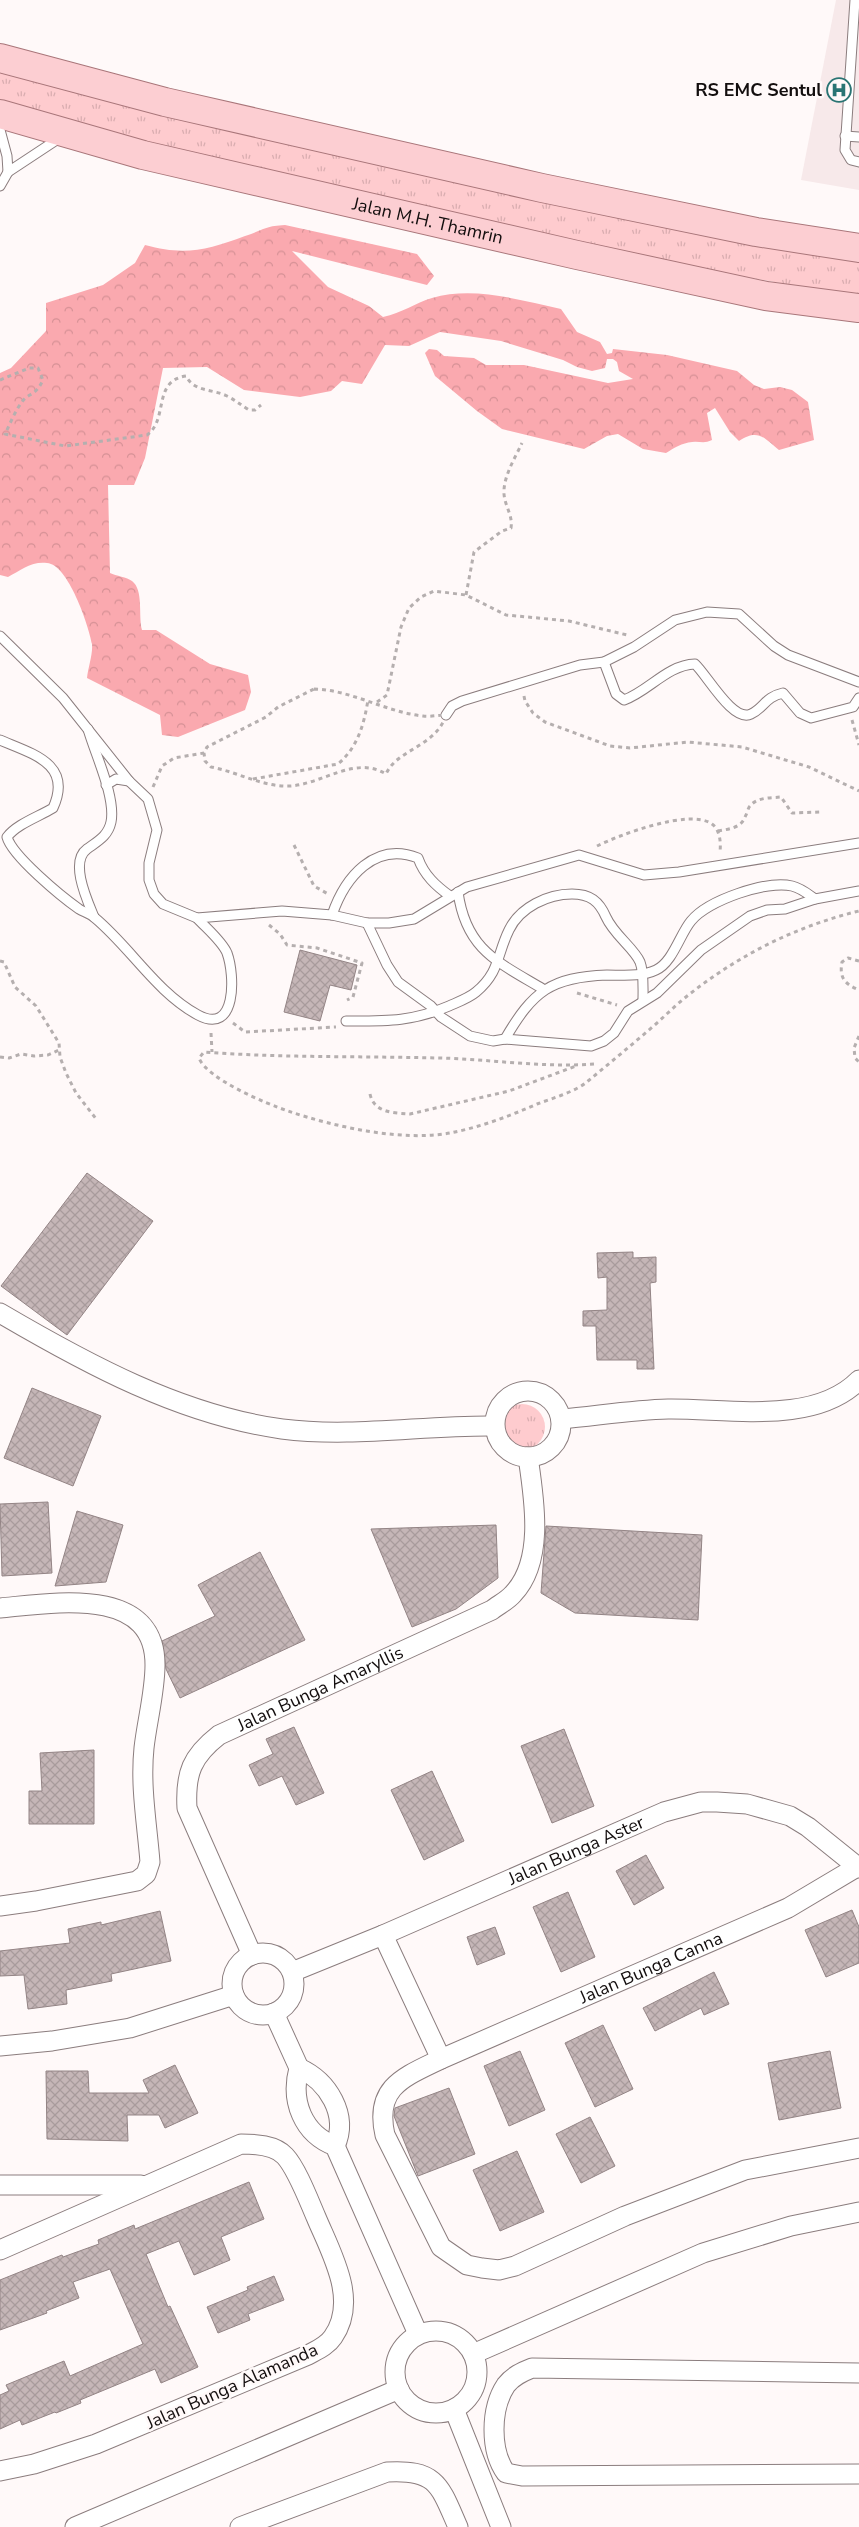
<svg xmlns="http://www.w3.org/2000/svg" width="859" height="2527" viewBox="0 0 859 2527" font-family="'Nunito Sans',sans-serif">
  <defs>
    <pattern id="grass-tufts" width="24" height="20" patternUnits="userSpaceOnUse" patternTransform="scale(1.25)"><rect width="24" height="20" fill="#fecbce"/><path d="M3 7l-1-3M5 7V3M7 7l1-3M15 17l-1-3M17 17v-4M19 17l1-3" fill="none" stroke="#d9adb0"/></pattern>
    <pattern id="forest-crowns" width="20" height="18" patternUnits="userSpaceOnUse" patternTransform="scale(1.25)"><rect width="20" height="18" fill="#faa9af"/><path d="M2 6a3 3 0 1 1 6 0M12 15a3 3 0 1 1 6 0" fill="none" stroke="#d59095"/></pattern>
    <pattern id="building-cross-hatch" width="8" height="8" patternUnits="userSpaceOnUse" patternTransform="scale(1.25)"><rect width="8" height="8" fill="#c5b6b7"/><path d="M0 0l8 8M0 8l8-8" fill="none" stroke="#a89b9c"/></pattern>
  </defs>
  <rect width="100%" height="100%" fill="#fff9f9"/>
  <path fill="#f7e9ea" d="M836 0H859V190L801 180Z"/>
  <g fill="url(#grass-tufts)">
    <path d="M0 66 859 262V297L627 256 142 142 0 102Z"/>
    <circle cx="522" cy="1427" r="23"/>
  </g>
  <path fill="url(#forest-crowns)" d="M285 225 417 254 434 276 427 285 292 251 328 287 369 306 383 317C402 313 415 303 432 298 474 286 519 300 561 309L577 332 600 342 607 354 612 353 613 349 667 355 737 371 754 385 764 389 780 387 792 390 808 402 814 440 779 450C764 438 758 428 739 441L730 432 715 408 707 413 712 440C704 444 700 441 692 442 682 443 674 448 666 453L643 449 618 434 607 436 584 449 502 429 477 411 435 376 425 353 429 349 437 350 444 356 474 358 486 365H524L608 383 633 379 619 371 617 362 613 359H607L605 368 592 371 577 367 563 360 501 341 440 332 409 346 385 345 362 384 342 381 331 391 300 397 244 390 207 367 163 368 145 458 134 485H108L110 573C116 576 127 577 132 581 144 590 138 616 142 630H156L210 664 248 675 251 692 245 710 178 737 162 735 160 715 87 678C88 668 93 654 92 644 89 626 68 564 47 563 32 561 21 570 8 577L0 575V373L11 368 46 331V303L103 285 135 263 145 245C184 256 208 250 245 236 264 230 264 226 285 225Z"/>
  <g fill="url(#building-cross-hatch)" stroke="#938485">
    <path d="M300 950 357 965 351 990 330 985 320 1021 284 1012Z"/>
    <path d="M87 1173 153 1221 67 1335 1 1286Z"/>
    <path d="M633 1252V1258L656 1257V1282L650 1283 654 1369H637V1360H597L596 1326H583V1311L607 1310V1277L598 1278 597 1253Z"/>
    <path d="M32 1388 101 1416 73 1486 4 1458Z"/>
    <path d="M48 1502 52 1573 2 1576 0 1504Z"/>
    <path d="M77 1511 123 1525 106 1582 55 1586Z"/>
    <path d="M496 1525 498 1578 456 1609 412 1627 371 1529Z"/>
    <path d="M546 1526 702 1535 698 1620 575 1613 541 1593Z"/>
    <path d="M260 1552 305 1640 180 1698 166 1669 162 1641 215 1616 198 1585Z"/>
    <path d="M294 1727 324 1793 296 1805 282 1776 259 1786 249 1765 273 1754 266 1739Z"/>
    <path d="M564 1729 594 1806 552 1823 521 1746Z"/>
    <path d="M94 1750V1824H29V1791H42L40 1753Z"/>
    <path d="M432 1771 464 1841 424 1860 391 1790Z"/>
    <path d="M646 1855 664 1888 634 1905 616 1871Z"/>
    <path d="M568 1892 595 1957 561 1972 533 1907Z"/>
    <path d="M852 1910 859 1927V1963L826 1977 805 1930Z"/>
    <path d="M160 1911 171 1961 111 1974 112 1981 66 1990 67 2004 28 2009 24 1975 0 1976V1951L70 1943 68 1929 101 1922V1925Z"/>
    <path d="M495 1927 505 1954 477 1965 467 1937Z"/>
    <path d="M714 1972 729 2004 704 2015 701 2008 655 2031 643 2008Z"/>
    <path d="M603 2025 633 2089 595 2107 565 2043Z"/>
    <path d="M520 2051 545 2110 509 2126 484 2066Z"/>
    <path d="M830 2051 841 2108 779 2120 768 2063Z"/>
    <path d="M175 2065 198 2113 165 2128 159 2115H127L128 2141 47 2139 46 2071H88L89 2093H149L143 2080Z"/>
    <path d="M449 2088 475 2154 418 2176 394 2116 395 2108Z"/>
    <path d="M590 2117 615 2166 581 2183 556 2134Z"/>
    <path d="M517 2151 544 2212 500 2231 473 2170Z"/>
    <path d="M249 2182 264 2219 221 2237 230 2260 194 2275 179 2241 146 2254 168 2307 170 2306 198 2367 161 2383 155 2369 80 2400 81 2403 56 2413 55 2412 22 2425 20 2420 0 2429V2395L9 2391 6 2385 64 2361 70 2376 143 2344 110 2269 73 2282 79 2298 46 2311 47 2313 0 2330V2280L62 2255 63 2257 99 2244 98 2240 134 2225 135 2229Z"/>
    <path d="M274 2276 284 2300 248 2314 250 2320 218 2333 207 2307 248 2290 247 2287Z"/>
  </g>
  <g fill="none" stroke-linecap="round" stroke-linejoin="round">
    <g stroke="#8b7d7e" stroke-width="11">
      <g id="lane">
        <path d="M855 0 845 150 851 160 859 162"/>
        <path d="M0 130 7 156 8 172 61 137"/>
        <path d="M845 136 859 137"/>
        <path d="M0 186 8 172"/>
        <path d="M0 636 63 698 129 781 148 799 157 830 149 863V880L154 894 163 904 197 918 282 911 332 915 367 923H389L414 919 467 887 579 855 644 875 679 872 859 843"/>
        <path d="M604 662 616 694 624 700C649 691 667 665 695 664 707 675 733 723 751 714 764 708 765 697 783 693L800 713 811 718 853 707 859 698"/>
        <path d="M446 715 452 706 462 701 580 665 604 662 634 647 675 620 707 612 739 614 774 646 788 655 859 682"/>
        <path d="M88 729C95 754 116 797 111 822 108 836 98 841 87 849 69 862 88 902 94 917"/>
        <path d="M0 740C33 754 73 764 53 808 38 817 17 824 7 837 12 856 62 897 79 909 84 912 91 914 95 918 131 948 156 992 198 1015 237 1036 235 975 227 953 222 941 206 928 197 918"/>
        <path d="M106 785 116 779 129 781"/>
        <path d="M458 892C466 950 498 962 543 989"/>
        <path d="M332 915C345 877 375 841 418 858 424 875 436 886 450 896"/>
        <path d="M367 923 387 965 398 982 431 1006 441 1017 470 1036 493 1041 505 1039 591 1046 604 1041 614 1033 628 1011 657 993 701 950 750 916 767 910 785 909 815 899 859 891"/>
        <path d="M346 1021C385 1021 412 1022 449 1006 458 1002 469 998 476 992 500 972 497 954 509 930 520 907 548 894 572 894 590 894 599 901 606 917 614 935 634 948 640 962 644 972 643 989 643 1000"/>
        <path d="M505 1039C533 991 551 977 607 975 623 975 641 977 656 970 673 962 680 934 691 921 708 900 767 880 792 886 801 888 808 894 815 899"/>
      </g>
    </g>
    <g stroke="#8b7d7e" stroke-width="21">
      <g id="street">
        <path d="M0 1313C87 1364 181 1415 282 1429 352 1438 424 1425 494 1426"/>
        <circle cx="528" cy="1424" r="33"/>
        <path d="M561 1419C596 1416 632 1410 668 1409 726 1408 814 1426 859 1380"/>
        <path d="M0 1608C53 1603 155 1585 155 1665 155 1692 147 1721 144 1748 140 1786 147 1824 150 1862L146 1874 137 1881 36 1901 0 1906"/>
        <path d="M383 1935 441 2059C404 2077 374 2087 385 2135L441 2247 467 2265 482 2268 499 2270 515 2266 625 2216 745 2170 859 2148"/>
        <circle cx="263" cy="1984" r="31"/>
        <path id="s1" d="M252 1955 187 1808C185 1773 192 1756 219 1735L492 1610C498 1605 507 1601 513 1594 545 1561 534 1498 528 1457"/>
        <path id="s2" d="M292 1972 383 1935 664 1812 701 1802H717L747 1804 790 1816 808 1827 859 1868"/>
        <path d="M274 2013 299 2068C290 2101 303 2134 335 2146L418 2334"/>
        <path d="M0 2046 52 2041 130 2028 234 1995"/>
        <path id="s3" d="M441 2059 788 1908 857 1867"/>
        <path d="M299 2068C328 2081 349 2115 335 2146"/>
        <path d="M0 2185H141"/>
        <path d="M0 2250 241 2144C255 2144 275 2145 285 2156 297 2169 309 2201 316 2217 331 2253 359 2300 333 2337 327 2346 317 2350 308 2355L96 2444 34 2464 0 2471"/>
        <circle cx="436" cy="2372" r="41"/>
        <path d="M473 2354 703 2253 791 2226 859 2212"/>
        <path d="M859 2373 532 2368C522 2372 513 2376 506 2385 490 2409 490 2451 506 2473L522 2476 859 2474"/>
        <path d="M454 2409 501 2527"/>
        <path d="M75 2527 399 2389"/>
        <path d="M240 2527 387 2472C437 2469 440 2486 458 2527"/>
      </g>
    </g>
    <g stroke="#a9767a" stroke-width="30">
      <g id="primary">
        <path d="M0 58 165 102 542 188 756 232 859 248"/>
        <path id="s4" d="M0 114 143 155 577 255 766 296 859 308"/>
      </g>
    </g>
    <g stroke="#b5afaf" stroke-width="3" stroke-dasharray="4 4" stroke-linecap="butt">
      <path d="M0 380 29 368H38L43 380C35 397 29 392 22 402 15 411 10 424 5 434L65 446 147 435C169 419 152 381 186 376 194 392 213 389 227 396 235 400 241 405 249 410H255L261 405"/>
      <path d="M466 595 474 552 502 531 511 528C513 515 505 507 504 494 503 477 515 458 522 443"/>
      <path d="M314 689C352 690 385 712 423 716 430 717 438 715 446 715 436 747 397 749 386 774 355 755 323 784 290 786 262 787 238 772 211 767L205 761 204 753 207 747 266 717 278 707Z"/>
      <path d="M524 696 525 701 533 713 545 722 610 746 630 748 688 742 742 747 809 767 859 791"/>
      <path d="M377 702 387 695 401 627 409 608 421 597 434 591 466 595 506 615 569 621 627 635"/>
      <path d="M852 720 859 745"/>
      <path d="M253 779 338 764C358 747 364 724 368 700"/>
      <path d="M153 787 162 766 174 758 204 753"/>
      <path d="M718 831C729 829 741 828 745 817 747 814 748 808 750 806 757 797 771 798 781 797L792 813 821 812"/>
      <path d="M294 845 314 886 328 894"/>
      <path d="M597 846C619 835 690 808 712 824 720 830 721 842 720 852"/>
      <path d="M269 925 280 934 287 945 317 948 362 963 353 997 347 1000"/>
      <path d="M0 961 4 962 15 987 36 1006 59 1043 60 1057 66 1073 76 1093 97 1120"/>
      <path d="M859 961 848 958 842 962C839 978 845 984 859 990"/>
      <path d="M577 993 617 1005"/>
      <path d="M233 1023 245 1032 336 1027"/>
      <path d="M211 1033 212 1052"/>
      <path d="M859 1036 854 1048 855 1058 859 1062"/>
      <path d="M0 1057 9 1058 21 1054 34 1056 48 1055 59 1050"/>
      <path d="M594 1064C542 1068 490 1059 438 1058 360 1056 282 1058 204 1052L199 1058C207 1079 267 1104 288 1111 335 1127 406 1143 455 1132 483 1126 510 1116 537 1104 553 1098 575 1092 588 1081 611 1062 634 1043 657 1023 668 1013 679 1002 691 993 741 954 797 926 859 911"/>
      <path d="M370 1094C374 1113 394 1113 410 1114L509 1091 576 1066"/>
    </g>
    <use href="#lane" stroke="#fff" stroke-width="9"/>
    <use href="#street" stroke="#fff" stroke-width="19"/>
    <use href="#primary" stroke="#fcced2" stroke-width="28"/>
  </g>
  <defs>
    <g id="hospital-ring" transform="scale(1.25)"><circle r="9.5" fill="#fff9f9" stroke="#297473" stroke-width="1.5"/><path d="M-5-5h3v3.5h4V-5h3V5h-3V1.5h-4V5h-3Z" fill="#297473"/></g>
  </defs>
  <g fill-rule="evenodd">
    <use href="#hospital-ring" x="839" y="90"/>
  </g>
  <g text-anchor="middle" dominant-baseline="central" stroke-width="5" stroke-linejoin="round" paint-order="stroke">
    <g font-size="18" font-weight="bold" fill="#130e0e" stroke="#fff9f9" text-anchor="end">
      <text x="822" y="90">RS EMC Sentul</text>
    </g>
    <g font-size="18" fill="#130e0e" stroke="#fff9f9">
      <text stroke="none"><textPath href="#s4" startOffset="441">Jalan M.H. Thamrin</textPath></text>
      <text stroke="none"><textPath href="#s1" startOffset="356">Jalan Bunga Amaryllis</textPath></text>
      <text stroke="none"><textPath href="#s2" startOffset="309">Jalan Bunga Aster</textPath></text>
      <text stroke="none"><textPath href="#s3" startOffset="229">Jalan Bunga Canna</textPath></text>
      <text transform="translate(232 2386) rotate(-24)">Jalan Bunga Alamanda</text>
    </g>
  </g>
</svg>
